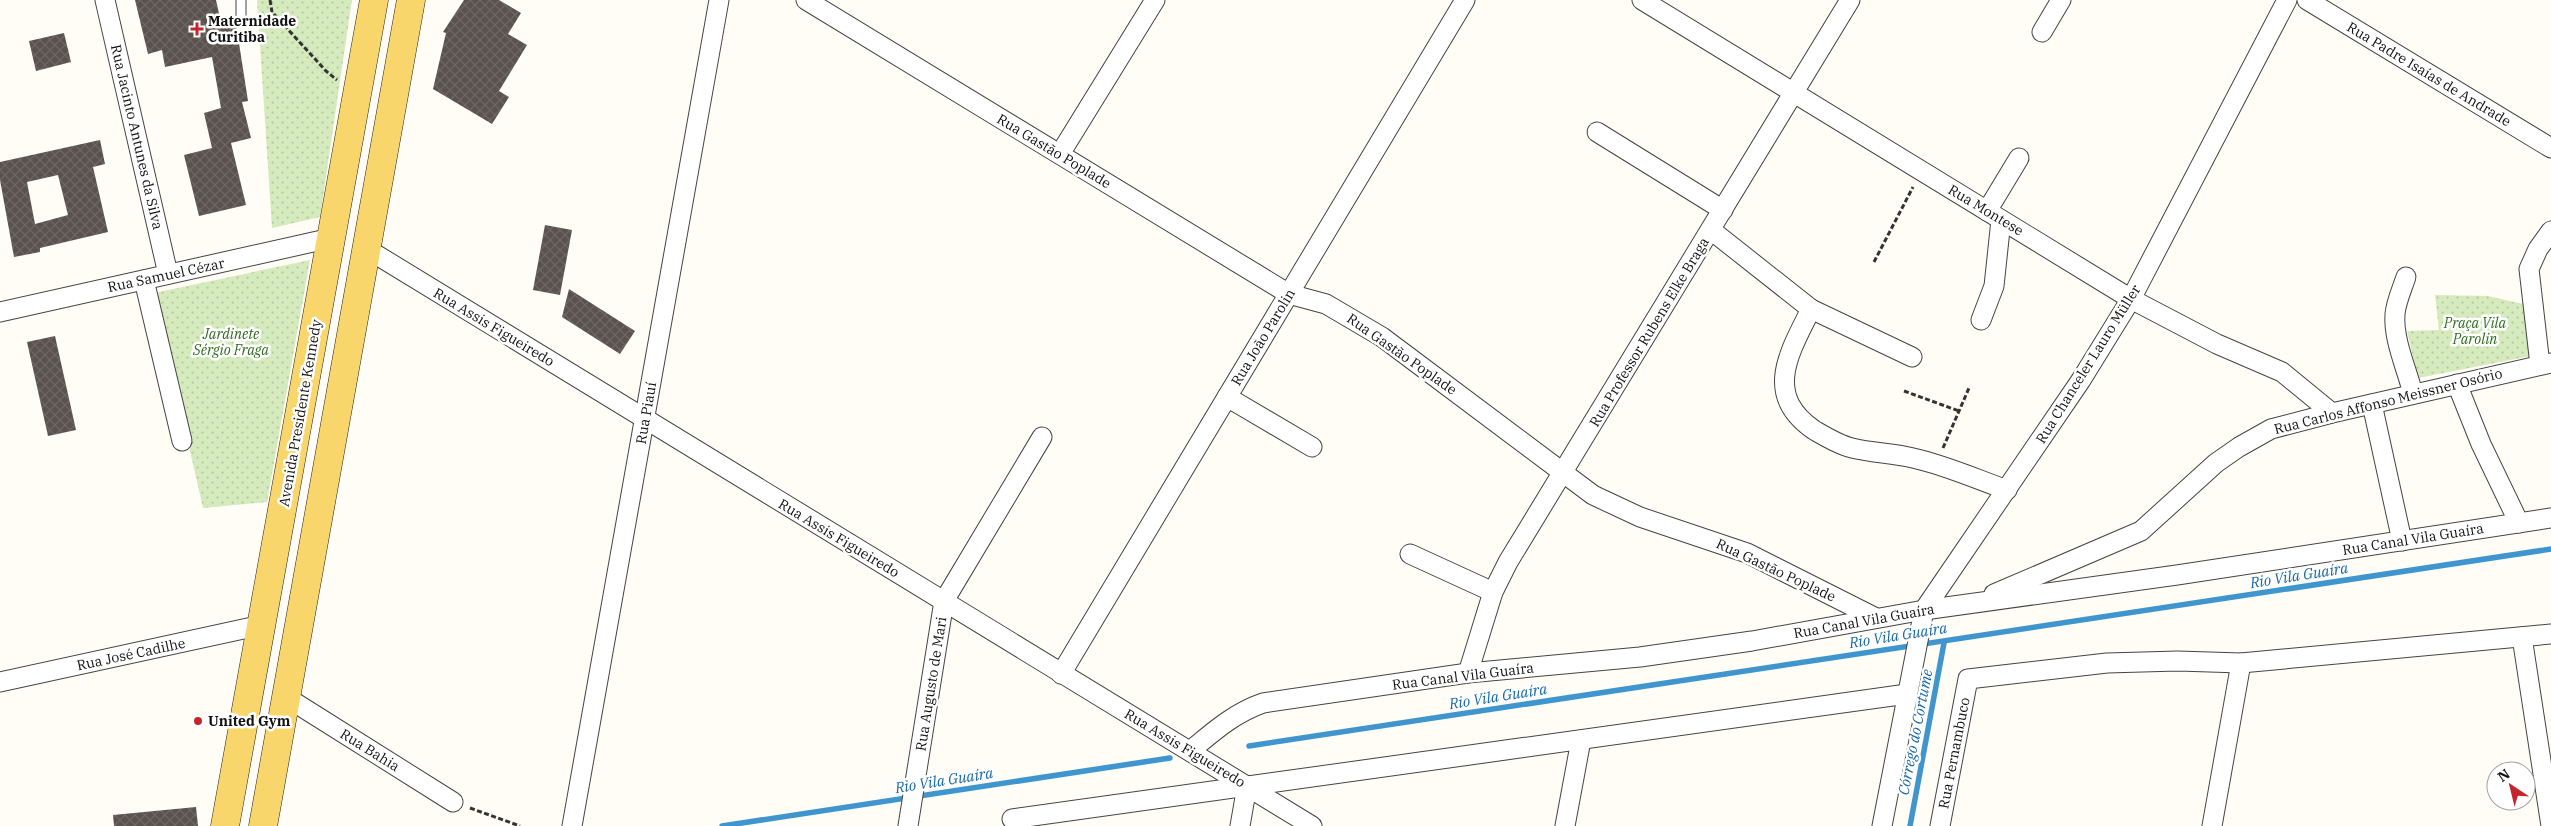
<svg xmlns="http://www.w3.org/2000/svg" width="2551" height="826" viewBox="0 0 2551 826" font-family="'IBM Plex Serif',serif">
  <defs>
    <pattern id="grass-dots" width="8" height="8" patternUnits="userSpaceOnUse" patternTransform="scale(1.25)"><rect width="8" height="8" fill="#d5ebbd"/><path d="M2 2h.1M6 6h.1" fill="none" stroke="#b6c8a1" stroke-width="1.8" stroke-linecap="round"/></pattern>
    <pattern id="building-cross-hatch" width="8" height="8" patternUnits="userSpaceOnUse" patternTransform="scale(1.25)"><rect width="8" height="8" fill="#5a524d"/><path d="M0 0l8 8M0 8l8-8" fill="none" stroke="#6d6662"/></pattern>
  </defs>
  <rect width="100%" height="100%" fill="#fffdf5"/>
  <g fill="url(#grass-dots)">
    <path d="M257 0H352L320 217 272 228Z"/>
    <path d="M310 260 267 502 203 508 154 293Z"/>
    <path d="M2435 295 2488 296 2523 304 2531 356 2418 378 2407 331 2439 330Z"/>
  </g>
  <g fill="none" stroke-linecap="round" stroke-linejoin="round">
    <g stroke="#3f96cf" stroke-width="5.5">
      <path d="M1249 746 2551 549"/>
      <path d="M722 826 1170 758"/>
      <path d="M1910 826 1944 643"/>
    </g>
  </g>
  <g fill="url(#building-cross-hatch)" fill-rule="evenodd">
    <path d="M135 0H216L222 27 236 24 248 101 242 102 251 138 231 143 246 205 199 216 184 155 212 148 204 113 221 108 212 57 165 67 162 50 148 54Z"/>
    <path d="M464 0H499L521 13 508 34 527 45 499 91 509 97 492 124 433 89 446 33 443 32Z"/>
    <path d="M64 33 71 62 36 71 29 41Z"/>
    <path d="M100 140 105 164 93 167 108 232 40 248V252L14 257 0 180V162ZM58 175 68 215 35 224 27 182Z"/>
    <path d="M545 225 572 230 560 295 533 290Z"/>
    <path d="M569 289 635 331 620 354 562 317Z"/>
    <path d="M55 336 76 430 48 436 27 342Z"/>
    <path d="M196 807 198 826H114L113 815Z"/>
  </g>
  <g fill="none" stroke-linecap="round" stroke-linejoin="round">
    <g stroke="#444" stroke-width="11">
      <path id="service" d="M241 0V15"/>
    </g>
    <g stroke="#444" stroke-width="21">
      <g id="minor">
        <path d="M105 0 168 274"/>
        <path d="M806 0 1289 294 1326 304 1382 337 1593 495 1640 517 1747 553 1876 618"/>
        <path d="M1642 0 2131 299 2217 344 2282 372 2332 413"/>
        <path d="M2307 0 2551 148"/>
        <path d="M2042 32 2061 0"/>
        <path d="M1597 132 1723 210"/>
        <path d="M1060 154 1155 0"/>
        <path d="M1987 211 2019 158"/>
        <path d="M1711 230 1811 309 1912 357"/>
        <path d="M367 249 1312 826"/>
        <path d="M2406 277C2402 289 2396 302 2395 314 2393 340 2407 369 2413 394"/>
        <path d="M144 280 182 441"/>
        <path d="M1811 309C1789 353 1763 395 1814 430 1826 437 1839 445 1852 448 1872 453 1893 453 1913 458 1945 465 1976 479 2007 490"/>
        <path d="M0 312 331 238"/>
        <path d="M1981 320 1994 286 2001 220"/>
        <path d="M2540 365 2529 269 2538 249 2551 231"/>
        <path d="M2457 384 2481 444 2519 523"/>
        <path d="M1227 397 1312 447"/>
        <path d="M2372 404 2402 541"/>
        <path d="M1410 554 1493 592"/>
        <path d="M1994 594 2141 531 2216 463 2239 447 2271 429 2332 413 2551 363"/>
        <path d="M2522 637 2551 826"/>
        <path d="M1468 673 1493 592 1508 562 1850 0"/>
        <path d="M1061 674 1465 0"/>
        <path d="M0 682 262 625"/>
        <path d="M286 697 453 802"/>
        <path d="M1190 751C1213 732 1234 713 1263 703L1468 673 1640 657 1752 641 1924 610 2177 575 2551 518"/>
        <path d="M1012 819 1907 694"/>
        <path d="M572 826 719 0"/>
        <path d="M908 826 944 601 1042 437"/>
        <path d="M1240 826 1247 786"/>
        <path d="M1565 826 1581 740"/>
        <path d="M1882 826 1924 610 2081 380 2131 299 2287 0"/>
        <path d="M1940 826 1968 679 2107 663 2178 661 2241 663 2551 634"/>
        <path d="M2212 826 2241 663"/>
      </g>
    </g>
    <g stroke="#222" stroke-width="29">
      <g id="primary">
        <path d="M225 826 374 0"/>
        <path d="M263 826 411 0"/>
      </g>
    </g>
    <g stroke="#333" stroke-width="3" stroke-dasharray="5 2.5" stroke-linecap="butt">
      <path d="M270 0 272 12 326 71 337 80"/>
      <path d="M1874 262 1913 187"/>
      <path d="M1904 391 1959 411"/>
      <path d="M1943 448 1969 388"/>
      <path d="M470 808 520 826"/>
    </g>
    <use href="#service" stroke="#fff" stroke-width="9"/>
    <use href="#minor" stroke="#fff" stroke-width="19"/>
    <use href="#primary" stroke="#f9d66b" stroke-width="28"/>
  </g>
  <g fill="#c4262e" stroke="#fff" stroke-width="2">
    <path d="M194.5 21.5h5v5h5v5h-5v5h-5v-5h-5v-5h5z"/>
    <circle cx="198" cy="721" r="5"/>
  </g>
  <g text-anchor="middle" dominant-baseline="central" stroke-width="5" stroke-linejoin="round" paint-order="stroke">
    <g font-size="14" font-weight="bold" fill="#111" stroke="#fff" text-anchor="start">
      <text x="208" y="21">Maternidade<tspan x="208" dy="16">Curitiba</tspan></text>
      <text x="208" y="721">United Gym</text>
    </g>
    <g font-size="14" fill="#111" stroke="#fff">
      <text transform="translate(2429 74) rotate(31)">Rua Padre Isaías de Andrade</text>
      <text transform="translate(137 137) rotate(77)">Rua Jacinto Antunes da Silva</text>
      <text transform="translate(1054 151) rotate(31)">Rua Gastão Poplade</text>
      <text transform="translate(1986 210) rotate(31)">Rua Montese</text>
      <text transform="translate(166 275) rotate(-12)">Rua Samuel Cézar</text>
      <text transform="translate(494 327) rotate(31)">Rua Assis Figueiredo</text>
      <text transform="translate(1649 332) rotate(-59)">Rua Professor Rubens Elke Braga</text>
      <text transform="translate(1263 337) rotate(-59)">Rua João Parolin</text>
      <text transform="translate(1402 354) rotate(35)">Rua Gastão Poplade</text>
      <text transform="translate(2088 364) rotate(-58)">Rua Chanceler Lauro Müller</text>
      <text transform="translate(2388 401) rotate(-14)">Rua Carlos Affonso Meissner Osório</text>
      <text transform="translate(300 413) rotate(-80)">Avenida Presidente Kennedy</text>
      <text transform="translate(646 413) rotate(-80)">Rua Piauí</text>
      <text transform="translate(839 538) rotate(31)">Rua Assis Figueiredo</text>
      <text transform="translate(2413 539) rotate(-9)">Rua Canal Vila Guaíra</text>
      <text transform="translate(1776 570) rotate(25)">Rua Gastão Poplade</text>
      <text transform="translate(1864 621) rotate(-10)">Rua Canal Vila Guaíra</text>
      <text transform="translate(131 654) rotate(-12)">Rua José Cadilhe</text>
      <text transform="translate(1463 676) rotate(-7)">Rua Canal Vila Guaíra</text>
      <text transform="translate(931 684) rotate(-81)">Rua Augusto de Mari</text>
      <text transform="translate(1185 748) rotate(31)">Rua Assis Figueiredo</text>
      <text transform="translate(370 750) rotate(32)">Rua Bahia</text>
      <text transform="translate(1954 753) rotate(-79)">Rua Pernambuco</text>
    </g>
    <g font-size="14" font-style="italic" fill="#2f6b1f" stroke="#fff">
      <text x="2475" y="323">Praça Vila<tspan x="2475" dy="16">Parolin</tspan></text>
      <text x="231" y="334">Jardinete<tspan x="231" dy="16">Sérgio Fraga</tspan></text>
    </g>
    <g font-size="15" font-style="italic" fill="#1768a6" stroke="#fff">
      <text transform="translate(2299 575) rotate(-9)">Rio Vila Guaíra</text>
      <text transform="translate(1898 635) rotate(-9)">Rio Vila Guaíra</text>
      <text transform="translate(1498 696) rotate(-9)">Rio Vila Guaíra</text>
      <text transform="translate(1915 732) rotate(-79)">Córrego do Cortume</text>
      <text transform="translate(944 780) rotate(-9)">Rio Vila Guaíra</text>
    </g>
  </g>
  <g transform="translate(2511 786) rotate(325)"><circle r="24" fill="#ffffff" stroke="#a0a0a0"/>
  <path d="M0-4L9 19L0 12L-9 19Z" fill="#c4262e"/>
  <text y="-8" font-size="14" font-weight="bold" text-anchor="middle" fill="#111111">N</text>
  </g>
</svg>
